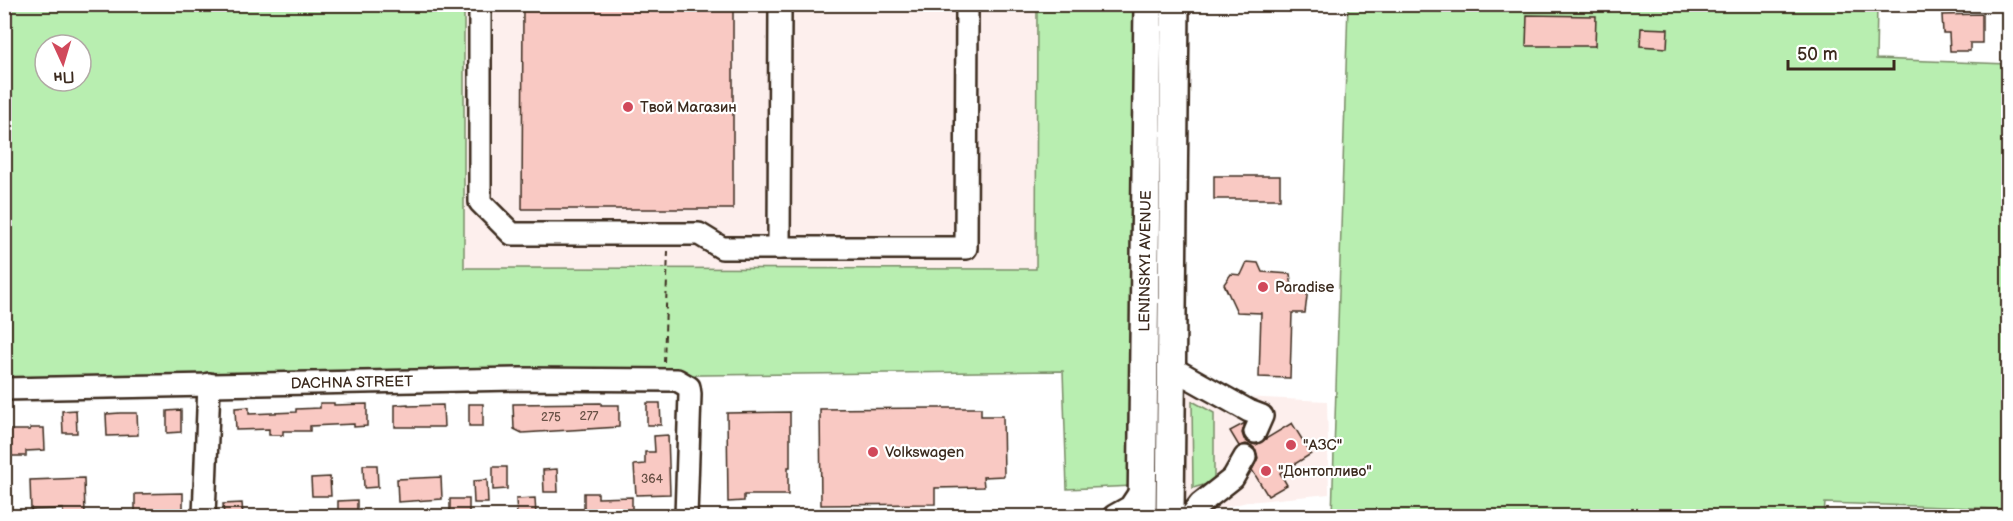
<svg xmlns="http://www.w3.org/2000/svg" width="2013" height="521" viewBox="0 0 2013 521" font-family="'Balsamiq Sans',sans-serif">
  <rect width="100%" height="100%" fill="#fff"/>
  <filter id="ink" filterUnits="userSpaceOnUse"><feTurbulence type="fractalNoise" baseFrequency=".0167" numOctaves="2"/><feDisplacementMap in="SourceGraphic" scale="12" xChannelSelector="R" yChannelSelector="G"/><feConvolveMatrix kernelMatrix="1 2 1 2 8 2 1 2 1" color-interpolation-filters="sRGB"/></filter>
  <g filter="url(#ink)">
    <g fill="#fdefed">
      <path d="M464 5H1037V269L464 268Z"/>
      <path d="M1182 362 1243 397 1327 401 1329 494 1247 502 1210 511 1201 516H1182Z"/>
    </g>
    <g fill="#b8eeb0" stroke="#7a8c67" stroke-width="1.5" fill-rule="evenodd">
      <path d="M5 5H464V268L1036 269 1037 5H1137L1134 486 1067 489 1063 371 269 380 5 379ZM45 45H81V81H45Z"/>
      <path d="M1348 5H1877L1876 59 2008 64V516H2005L2004 509 1825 503 1824 516H1332Z"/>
      <path d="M1192 401 1214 413V482L1193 488Z"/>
    </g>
    <g fill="#f9c9c3" stroke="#3b2a1e" stroke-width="1.5">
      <path d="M523 4H733V209H522Z"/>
      <path d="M1982 14V43H1970V51H1950L1949 33H1943L1942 15Z"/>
      <path d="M1527 15 1596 16 1595 46H1526Z"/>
      <path d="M1641 28 1668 29 1667 48 1640 46Z"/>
      <rect x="1214" y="176" width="66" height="23"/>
      <path d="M1247 262 1258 263 1262 272 1290 274 1292 287 1308 288 1305 313H1292L1290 378 1259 377 1261 313 1237 312 1224 284 1231 274 1241 275Z"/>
      <path d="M320 403H334V405L367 404V426L354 427V424L310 426V431H283V435H269V429L236 430 235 408 249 407V414L296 412V409L320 408Z"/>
      <path d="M601 403V405H619V427L522 433 514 429 513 404Z"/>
      <path d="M647 403H660L661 425H647Z"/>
      <path d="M408 404V406L443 405 444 427H395V405Z"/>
      <rect x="469" y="404" width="14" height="22"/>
      <path d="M934 408H981V416H1003L1004 476 983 477 984 487 935 488V504L821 505 820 409Z"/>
      <path d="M76 410 77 433H63L62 411Z"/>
      <path d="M181 410V432L167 433V411Z"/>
      <path d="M790 412V467H788V495H744V501L728 502 727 413Z"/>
      <path d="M120 413H137L138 435 107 436 106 414Z"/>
      <path d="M1245 423 1242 433 1244 439 1249 443 1256 445 1292 423 1311 454 1280 473 1287 485 1268 496 1252 470 1258 458 1256 450 1252 446 1246 444 1239 446 1230 431Z"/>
      <path d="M30 428H44L45 450 26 451V456H4V430H30Z"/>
      <path d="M668 435 670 494 636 495 634 465 645 464V452H655L654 436Z"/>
      <path d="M363 465H377L378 487 364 488Z"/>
      <path d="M493 467H507V489L493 490Z"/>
      <path d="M557 469 558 492H544L543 470Z"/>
      <path d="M330 477 331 496H312L311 478Z"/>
      <path d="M441 477 442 499 398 502 397 479Z"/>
      <path d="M84 478 85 516H63V509L31 510 30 480Z"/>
      <path d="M487 480 488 503H474L473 481Z"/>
      <path d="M183 493V516H135V494Z"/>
      <path d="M584 493H598V498L632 497V516H584Z"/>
      <path d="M535 498 536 516H517L516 499Z"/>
      <rect x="450" y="499" width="19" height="17"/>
      <path d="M357 500V516H338V501Z"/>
      <path d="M242 503 243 516H224L223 504Z"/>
    </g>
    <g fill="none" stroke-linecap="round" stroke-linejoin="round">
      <g stroke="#3b2a1e" stroke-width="26">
        <g id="minor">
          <path d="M480 4V202L512 234H699L722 248H966L967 4"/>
          <path d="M779 248 780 4"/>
          <path d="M1172 368 1249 411 1262 416 1255 432"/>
          <path id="s1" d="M4 389 520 379 677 380 689 387 690 394 686 516"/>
          <path d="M204 516 209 384"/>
          <path d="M1114 516 1130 507 1142 489"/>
          <path d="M1191 516 1200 504 1233 478 1245 457"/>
        </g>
      </g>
      <g stroke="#3b2a1e" stroke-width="32">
        <g id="major">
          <path id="s2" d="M1142 516 1148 4"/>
          <path d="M1170 516 1175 4"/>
        </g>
      </g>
      <path stroke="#3b2a1e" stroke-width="2" stroke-dasharray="6 4.5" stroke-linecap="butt" d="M664 362 668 251"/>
      <use href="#minor" stroke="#fff" stroke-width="21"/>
      <use href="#major" stroke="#fff" stroke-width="27"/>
    </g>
  </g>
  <g fill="#d1495b" stroke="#fff" stroke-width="2">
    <circle cx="628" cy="107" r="6"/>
    <circle cx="1263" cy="287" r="6"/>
    <circle cx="1291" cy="445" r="6"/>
    <circle cx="873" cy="452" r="6"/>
    <circle cx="1266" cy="471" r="6"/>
  </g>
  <g text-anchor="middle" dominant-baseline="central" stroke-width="4.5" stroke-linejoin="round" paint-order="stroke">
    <g font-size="12" fill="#6a5247">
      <text x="589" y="416">277</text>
      <text x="551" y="417">275</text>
      <text x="652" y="479">364</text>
    </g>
    <g font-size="15" fill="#3b2a1e" stroke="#fff" text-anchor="start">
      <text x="640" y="107">Твой Магазин</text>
      <text x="1275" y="287">Paradise</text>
      <text x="1303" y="445">"АЗС"</text>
      <text x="885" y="452">Volkswagen</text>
      <text x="1278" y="471">"Донтопливо"</text>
    </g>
    <g font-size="15" fill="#3b2a1e" stroke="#fff">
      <text stroke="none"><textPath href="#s2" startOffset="255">LENINSKYI AVENUE</textPath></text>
      <text stroke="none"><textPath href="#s1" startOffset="348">DACHNA STREET</textPath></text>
    </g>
  </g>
  <rect width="2013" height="521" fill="none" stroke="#fff" stroke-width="24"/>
  <rect x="12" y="12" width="1989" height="497" fill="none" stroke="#3b2a1e" stroke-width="2" filter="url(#ink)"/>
  <g transform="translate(63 63) rotate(176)"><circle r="28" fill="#ffffff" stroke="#b1aaa5" stroke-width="1.5"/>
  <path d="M0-4.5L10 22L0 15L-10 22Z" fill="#d1495b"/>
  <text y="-9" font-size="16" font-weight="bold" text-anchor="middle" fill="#3b2a1e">Пн</text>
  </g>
  <path d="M1788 60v9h106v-9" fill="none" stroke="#3b2a1e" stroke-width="3"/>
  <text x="1797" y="60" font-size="18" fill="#3b2a1e" stroke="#ffffff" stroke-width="4.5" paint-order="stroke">50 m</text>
</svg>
